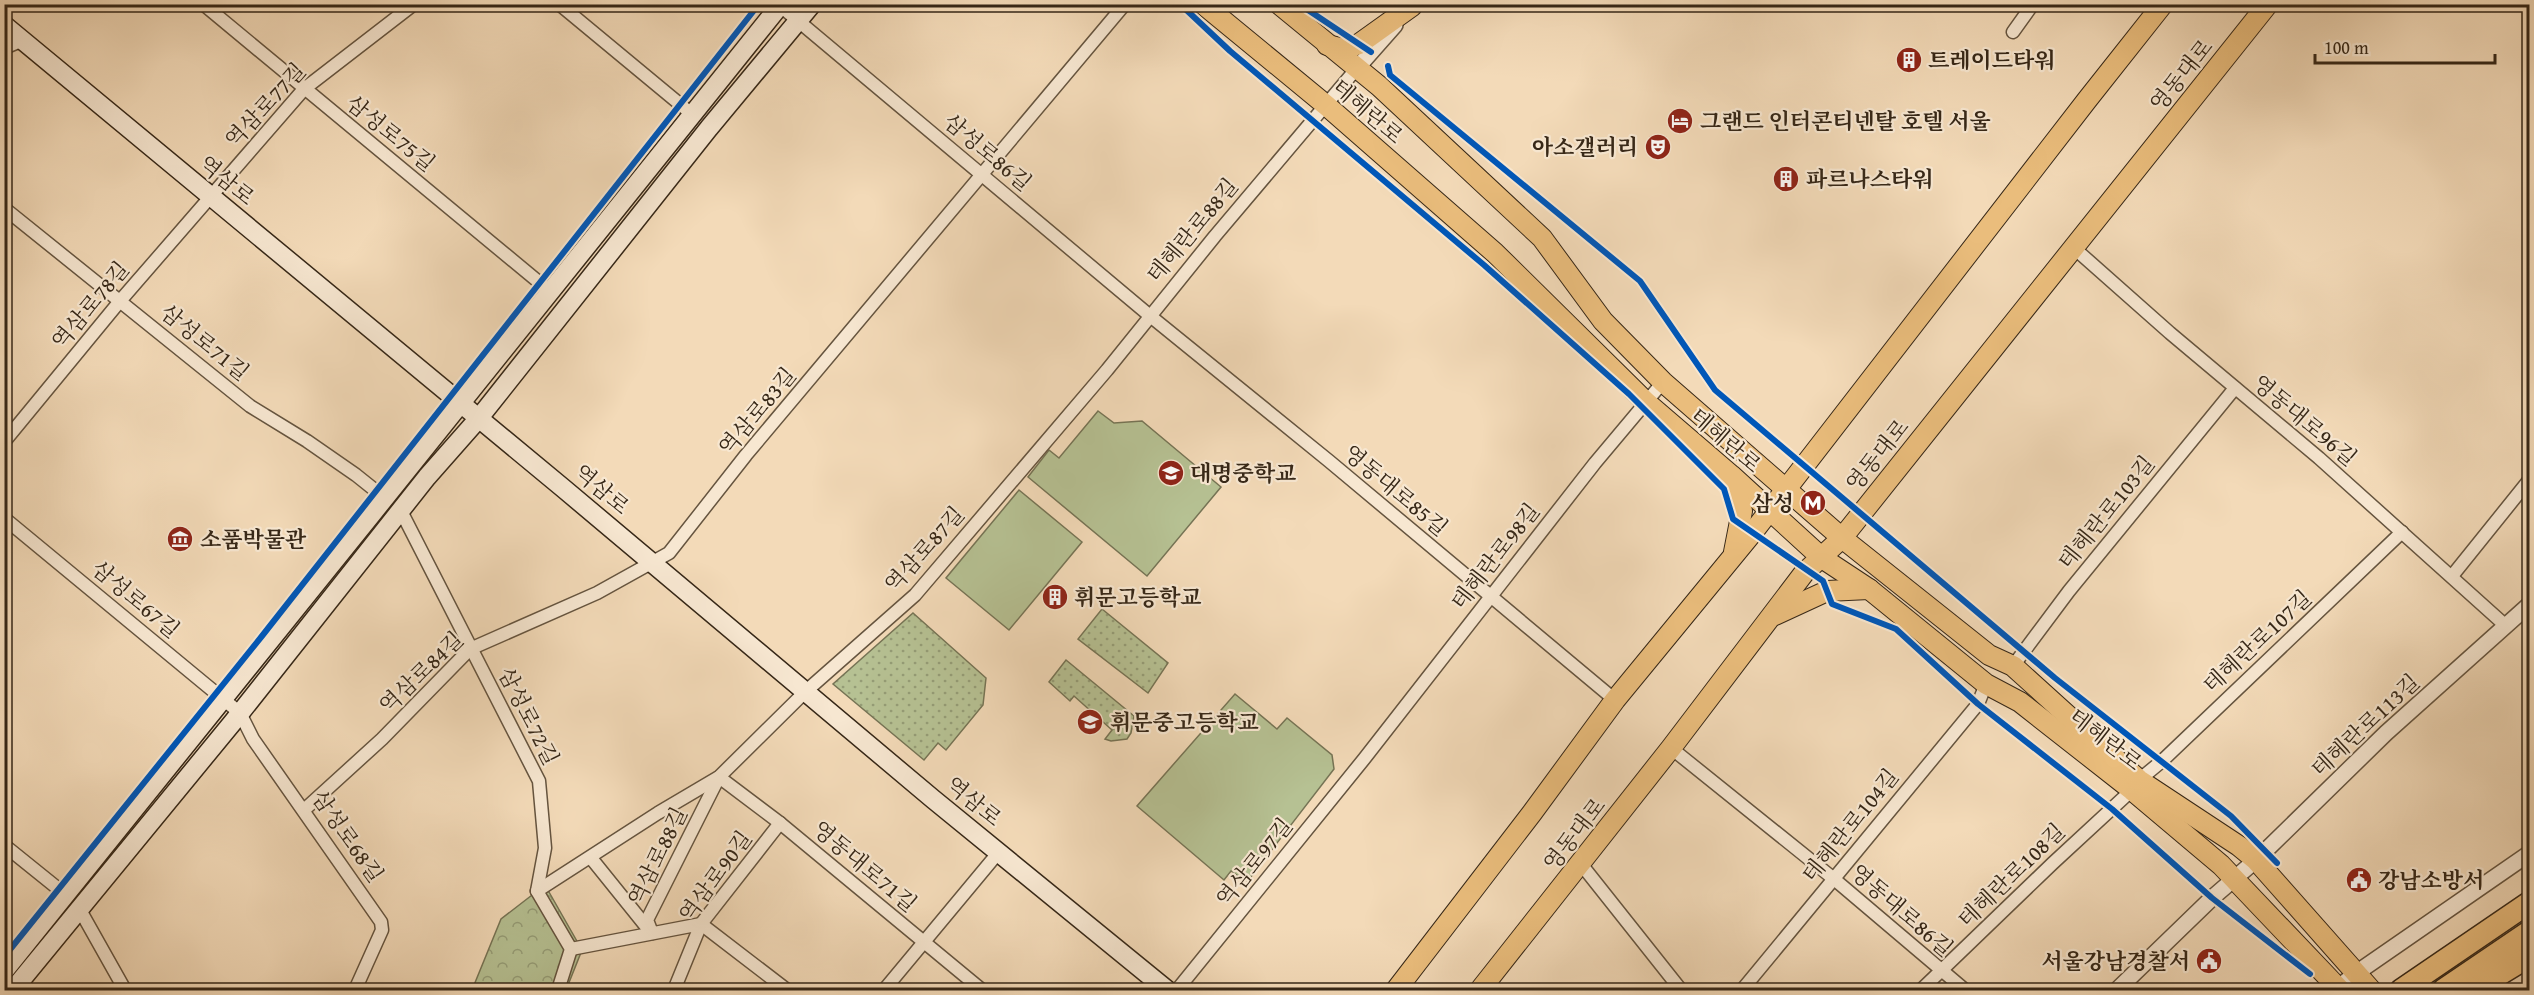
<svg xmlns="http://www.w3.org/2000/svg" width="2534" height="995" viewBox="0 0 2534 995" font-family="'Gentium Book Plus','Noto Serif KR',serif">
  <defs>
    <pattern id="grass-dots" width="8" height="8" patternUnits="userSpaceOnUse" patternTransform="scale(1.5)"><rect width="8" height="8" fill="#b6c193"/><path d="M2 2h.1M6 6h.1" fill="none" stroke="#959d77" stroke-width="1.8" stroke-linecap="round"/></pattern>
    <pattern id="forest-crowns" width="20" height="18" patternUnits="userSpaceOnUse" patternTransform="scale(1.5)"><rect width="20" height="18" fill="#b6c193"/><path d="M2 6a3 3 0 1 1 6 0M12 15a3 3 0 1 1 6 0" fill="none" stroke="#959d77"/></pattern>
  </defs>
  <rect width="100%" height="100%" fill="#f3dab8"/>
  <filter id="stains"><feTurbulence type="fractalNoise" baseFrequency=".00333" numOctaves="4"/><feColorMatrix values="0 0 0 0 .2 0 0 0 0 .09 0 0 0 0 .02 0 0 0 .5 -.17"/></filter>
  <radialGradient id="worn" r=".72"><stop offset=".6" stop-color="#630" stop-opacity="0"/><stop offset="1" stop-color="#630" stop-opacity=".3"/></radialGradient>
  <g fill="url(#grass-dots)" stroke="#767455" stroke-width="1.5">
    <path d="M1102 609 1168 663 1148 693 1078 639Z"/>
    <path d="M913 613 986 678 983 705 946 750 938 743 924 760 833 684Z"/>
    <path d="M1066 660 1134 716 1131 733 1127 739 1111 741 1105 739 1112 730 1074 696 1070 701 1049 682Z"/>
  </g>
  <path fill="url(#forest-crowns)" stroke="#767455" stroke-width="1.5" d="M545 885 582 950 566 990H472L501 919Z"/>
  <g fill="#b6c193" stroke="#767455" stroke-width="1.5">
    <path d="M1098 411 1114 423 1142 421 1221 487 1147 576 1028 477 1049 450 1059 458Z"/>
    <path d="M1019 490 1082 542 1009 630 946 578Z"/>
    <path d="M1235 694 1277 729 1287 718 1332 755 1334 769 1247 882 1231 871 1224 880 1137 806Z"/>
  </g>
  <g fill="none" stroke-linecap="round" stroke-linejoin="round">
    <g stroke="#65543f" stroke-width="15">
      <g id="minor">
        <path d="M203 4 552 293"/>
        <path d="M559 4 693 115"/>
        <path d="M778 4 1149 315 1329 461 1615 700"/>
        <path d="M2013 32 2033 4"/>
        <path d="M4 48 23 40"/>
        <path d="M4 208 250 406 307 441 356 475 386 499"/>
        <path d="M2074 248 2170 333 2319 458 2506 626"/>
        <path d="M4 442 120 301 304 89 414 4"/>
        <path d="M401 511 539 781 545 848 537 891 571 949 558 990"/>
        <path d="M4 518 240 713 253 739 381 922 382 930 355 990"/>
        <path d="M2452 576 2530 479"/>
        <path d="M2013 666 2069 591 2235 388"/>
        <path d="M1671 748 1834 879 1965 990"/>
        <path d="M2139 780 2162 761 2402 532"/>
        <path d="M304 810 382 739 470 649 597 593 669 553 746 455 1125 4"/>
        <path d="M4 845 66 895"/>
        <path d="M591 858 649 930"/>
        <path d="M1581 864 1681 990"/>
        <path d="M537 891 658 813 719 777 805 692 915 595 1107 370 1215 236 1357 68"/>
        <path d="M80 910 125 990"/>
        <path d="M652 933 647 920 719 777 780 823 982 990"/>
        <path d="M571 949 701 924 787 990"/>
        <path d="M674 990 701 924 780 823"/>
        <path d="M884 990 998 853"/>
        <path d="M1177 990 1364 759 1595 463 1663 382"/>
        <path d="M1742 990 1978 704 1986 684"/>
        <path d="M1921 990 2053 863 2132 790"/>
      </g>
    </g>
    <g stroke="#65543f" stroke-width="18">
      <g id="tertiary">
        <path d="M1357 68 1395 25"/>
        <path d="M2117 990 2212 898 2256 860 2386 733 2530 604"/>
        <path d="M2335 990 2355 974 2530 853"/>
      </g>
    </g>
    <g stroke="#362717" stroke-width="21">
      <g id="secondary">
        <path d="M4 25 563 488 933 799 1167 990"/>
        <path d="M4 971C264 649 522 327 781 4"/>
        <path d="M13 990 233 722 427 477 479 418 709 128 812 4"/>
      </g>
    </g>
    <g stroke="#362717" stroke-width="22">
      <g id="primary">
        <path d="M1203 4 1327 106 1495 253 1646 402 1731 475 1822 558 1869 589 1986 684 2020 702 2132 790 2221 865 2340 990"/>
        <path d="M1279 4 1379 86 1542 238 1603 321 1663 382 1842 538 1989 655 2013 666 2139 780 2239 846 2256 860 2371 990"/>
        <path d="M1327 45 1344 49 1359 44 1412 6"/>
        <path d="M1731 476 1742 511 1734 552"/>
        <path d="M1775 615 1827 591 1869 589"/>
        <path d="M1396 990 1532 813 1615 700 1753 532 2087 100 2163 4"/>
        <path d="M1480 990 1671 748 1804 573 1842 538 2268 4"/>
      </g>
    </g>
    <g stroke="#362717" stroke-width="24">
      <g id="trunk">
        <path d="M2401 990 2530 902"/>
        <path d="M2443 990 2530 931"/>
        <path d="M2474 990 2530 956"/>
      </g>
    </g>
    <use href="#minor" stroke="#f7e7d1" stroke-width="12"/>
    <use href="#tertiary" stroke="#f7e7d1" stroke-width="15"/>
    <use href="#secondary" stroke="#f7e7d1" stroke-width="18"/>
    <use href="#primary" stroke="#eabd7c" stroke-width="20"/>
    <use href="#trunk" stroke="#eabd7c" stroke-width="21"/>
    <g stroke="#f7e7d1" stroke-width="10">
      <g id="cycleway">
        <path d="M1180 4 1230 51 1484 265 1629 394 1724 489 1733 519 1823 581 1832 604 1896 629 1978 704 2112 809 2212 898 2310 974"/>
        <path d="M1299 4 1371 52"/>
        <path d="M1388 66 1390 75 1640 281 1715 390 2055 678 2231 816 2277 863"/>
        <path d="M4 957 262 636 759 4"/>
      </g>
    </g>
    <use href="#cycleway" stroke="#0057b8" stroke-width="6"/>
  </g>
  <defs>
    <g id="building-disc" transform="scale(1.35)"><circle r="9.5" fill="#8f2418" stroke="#f7e7d1"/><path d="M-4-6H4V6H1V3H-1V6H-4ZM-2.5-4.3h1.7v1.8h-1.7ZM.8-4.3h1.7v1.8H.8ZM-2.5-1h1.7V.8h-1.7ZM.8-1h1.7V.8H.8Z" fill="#fff"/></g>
    <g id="hotel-disc" transform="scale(1.35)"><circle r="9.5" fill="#8f2418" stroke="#f7e7d1"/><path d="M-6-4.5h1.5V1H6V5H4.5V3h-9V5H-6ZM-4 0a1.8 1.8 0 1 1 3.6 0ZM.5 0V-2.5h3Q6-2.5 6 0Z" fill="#fff"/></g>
    <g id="theatre-disc" transform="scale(1.35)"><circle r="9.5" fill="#8f2418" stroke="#f7e7d1"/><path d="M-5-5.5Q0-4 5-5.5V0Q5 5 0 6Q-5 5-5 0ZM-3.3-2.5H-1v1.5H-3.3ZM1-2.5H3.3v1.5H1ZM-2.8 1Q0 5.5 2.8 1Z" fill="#fff"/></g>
    <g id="school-disc" transform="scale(1.35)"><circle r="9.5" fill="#8f2418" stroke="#f7e7d1"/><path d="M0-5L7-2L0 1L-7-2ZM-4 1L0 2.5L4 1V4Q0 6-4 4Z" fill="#fff"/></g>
    <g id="metro-disc" transform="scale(1.35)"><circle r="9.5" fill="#8f2418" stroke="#f7e7d1"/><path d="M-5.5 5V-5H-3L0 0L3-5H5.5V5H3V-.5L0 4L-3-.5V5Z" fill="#fff"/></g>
    <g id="museum-disc" transform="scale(1.35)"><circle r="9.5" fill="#8f2418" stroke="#f7e7d1"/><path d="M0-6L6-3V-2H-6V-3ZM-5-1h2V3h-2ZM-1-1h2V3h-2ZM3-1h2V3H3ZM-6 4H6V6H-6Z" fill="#fff"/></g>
    <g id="civic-disc" transform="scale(1.35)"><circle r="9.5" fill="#8f2418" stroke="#f7e7d1"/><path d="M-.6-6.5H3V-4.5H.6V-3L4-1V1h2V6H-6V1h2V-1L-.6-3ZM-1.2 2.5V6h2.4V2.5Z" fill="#fff"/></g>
  </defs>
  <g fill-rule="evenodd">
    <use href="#building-disc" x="1909" y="60"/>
    <use href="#hotel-disc" x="1680" y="121"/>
    <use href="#theatre-disc" x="1658" y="147"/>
    <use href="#building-disc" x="1786" y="179"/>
    <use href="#school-disc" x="1171" y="473"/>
    <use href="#metro-disc" x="1813" y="503"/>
    <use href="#museum-disc" x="180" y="539"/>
    <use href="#building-disc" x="1055" y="597"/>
    <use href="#school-disc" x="1090" y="722"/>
    <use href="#civic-disc" x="2359" y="880"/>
    <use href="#civic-disc" x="2209" y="961"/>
  </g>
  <g text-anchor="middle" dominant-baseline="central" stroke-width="4.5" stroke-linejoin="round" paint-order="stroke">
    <g font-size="22" font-weight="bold" fill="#362717" stroke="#f7e7d1" text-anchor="start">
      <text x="1928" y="60">트레이드타워</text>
      <text x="1700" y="121">그랜드 인터콘티넨탈 호텔 서울</text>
      <text x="1638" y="147" text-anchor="end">아소갤러리</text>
      <text x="1806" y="179">파르나스타워</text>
      <text x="1190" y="473">대명중학교</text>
      <text x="1794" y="503" text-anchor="end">삼성</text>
      <text x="200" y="539">소품박물관</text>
      <text x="1074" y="597">휘문고등학교</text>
      <text x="1110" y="722">휘문중고등학교</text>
      <text x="2378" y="880">강남소방서</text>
      <text x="2190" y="961" text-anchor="end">서울강남경찰서</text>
    </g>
    <g font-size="22" fill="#362717" stroke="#f7e7d1">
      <text transform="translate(2181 75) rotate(-51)">영동대로</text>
      <text transform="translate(265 105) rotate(-47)">역삼로77길</text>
      <text transform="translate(1368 111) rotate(41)">테헤란로</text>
      <text transform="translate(391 133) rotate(39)">삼성로75길</text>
      <text transform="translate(988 152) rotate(40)">삼성로86길</text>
      <text transform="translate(227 180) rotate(39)">역삼로</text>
      <text transform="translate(1192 230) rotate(-50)">테헤란로88길</text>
      <text transform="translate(90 305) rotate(-50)">역삼로78길</text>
      <text transform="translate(205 342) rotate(39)">삼성로71길</text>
      <text transform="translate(757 411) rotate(-50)">역삼로83길</text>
      <text transform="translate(2305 420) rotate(40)">영동대로96길</text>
      <text transform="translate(1726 440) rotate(41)">테헤란로</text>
      <text transform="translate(1877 455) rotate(-51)">영동대로</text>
      <text transform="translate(602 489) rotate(40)">역삼로</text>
      <text transform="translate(1396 490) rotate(40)">영동대로85길</text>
      <text transform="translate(2106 512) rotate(-51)">테헤란로103길</text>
      <text transform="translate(924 549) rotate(-48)">역삼로87길</text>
      <text transform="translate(1495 556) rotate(-52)">테헤란로98길</text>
      <text transform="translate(136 599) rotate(40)">삼성로67길</text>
      <text transform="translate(2257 641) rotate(-43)">테헤란로107길</text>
      <text transform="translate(421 672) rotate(-44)">역삼로84길</text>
      <text transform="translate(529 716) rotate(63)">삼성로72길</text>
      <text transform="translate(2365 725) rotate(-43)">테헤란로113길</text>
      <text transform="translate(2106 739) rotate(38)">테헤란로</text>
      <text transform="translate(974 801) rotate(39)">역삼로</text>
      <text transform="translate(1850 825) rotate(-51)">테헤란로104길</text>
      <text transform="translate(1574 834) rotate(-52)">영동대로</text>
      <text transform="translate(348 836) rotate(55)">삼성로68길</text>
      <text transform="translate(657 856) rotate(-64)">역삼로88길</text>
      <text transform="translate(1254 862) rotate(-51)">역삼로97길</text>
      <text transform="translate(865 866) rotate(40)">영동대로71길</text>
      <text transform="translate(2011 875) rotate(-44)">테헤란로108길</text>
      <text transform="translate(715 876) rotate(-54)">역삼로90길</text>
      <text transform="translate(1902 910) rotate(41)">영동대로86길</text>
    </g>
  </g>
  <rect width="2534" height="995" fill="none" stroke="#f3dab8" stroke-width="24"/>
  <rect x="6" y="6" width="2522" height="983" fill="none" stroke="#362717" stroke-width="3"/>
  <rect x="12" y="12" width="2510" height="971" fill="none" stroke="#362717" stroke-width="1.5"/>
  <path d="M2315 54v9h180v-9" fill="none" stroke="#362717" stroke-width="3"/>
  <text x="2324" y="54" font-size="18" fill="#362717" stroke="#f7e7d1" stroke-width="4.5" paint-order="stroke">100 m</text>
  <rect width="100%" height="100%" filter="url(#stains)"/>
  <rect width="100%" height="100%" fill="url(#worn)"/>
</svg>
